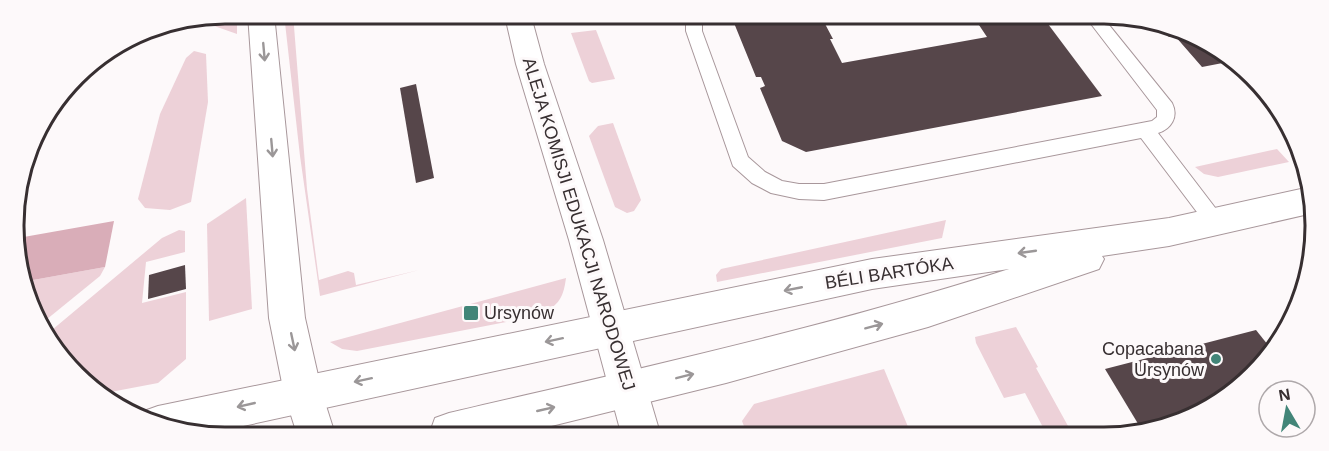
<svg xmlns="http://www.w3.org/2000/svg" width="1329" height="451" viewBox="0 0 1329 451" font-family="Arial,sans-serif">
  <rect width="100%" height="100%" fill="#fdf9fa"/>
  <g fill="#edd1d8">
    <path d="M226 14H237V34L203 22 202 18Z"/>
    <path d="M284 14H293L307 189 319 280 348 271 354 273 356 285 419 270 320 296 300 156Z"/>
    <path d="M596 30 615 79 592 83 589 81 571 33Z"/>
    <path d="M194 51 206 54 208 102 191 202 170 210 145 208 138 199 160 114 186 58Z"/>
    <path d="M613 123 641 200 634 211 627 213 615 207 589 136 598 126Z"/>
    <path d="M1277 149 1289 162 1218 177 1204 174 1195 167Z"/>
    <path d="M246 198 252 309 209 321 207 224Z"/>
    <path d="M946 220 942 238 717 282 716 275 721 269Z"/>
    <path d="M179 230 185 231V252L146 262 142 303 186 292V359L158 383 100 394 49 344 46 335 162 238Z"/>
    <path d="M105 267 100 276 41 324 22 282Z"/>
    <path d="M566 278C563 301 557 306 537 316L357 351 342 349 330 342Z"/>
    <path d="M1016 327 1038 367 1036 368 1073 435H1047L1025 393 1004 398 976 343 975 337Z"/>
    <path d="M884 369 911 434H747L742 421 754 404Z"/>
  </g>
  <path fill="#d9adb8" d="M114 221 105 267 22 282 18 238Z"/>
  <g fill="#56464a">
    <path d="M387 15H403L404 20 388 23Z"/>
    <path d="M768 18H811L814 24 824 22 833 39H830L842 63 987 37 975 19 1045 20 1102 96 806 152 782 141 760 88 765 86 761 77H756L734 23Z"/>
    <path d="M1154 21 1230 56 1233 61 1202 67 1175 36 1169 37Z"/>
    <path d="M416 84 434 178 416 183 400 88Z"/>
    <path d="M185 265 186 289 148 299 149 275Z"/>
    <path d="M1256 330 1272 350 1244 385 1197 416 1143 432 1105 369Z"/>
  </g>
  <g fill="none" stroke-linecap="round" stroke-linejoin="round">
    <g stroke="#a8979b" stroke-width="2">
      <path id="service" d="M686 17H702V31L748 157 765 172 782 181 799 184H824L1152 121 1157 117V110L1088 20H1105L1172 103C1179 117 1171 129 1158 133L1226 222 1223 228 1216 230 1209 228 1141 138 824 200 799 199 771 193 752 183 733 166 686 31Z"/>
    </g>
    <g stroke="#a8979b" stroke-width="2">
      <path id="tertiary" d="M1310 187 1314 197 1313 213 1169 246 1102 256 1104 259 1099 269 928 327 726 383 527 432H430L435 418 449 413C637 369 825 328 1009 269L872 289 220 431 171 430 142 417 144 411 158 406 872 259 1169 218Z"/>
    </g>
    <g stroke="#a8979b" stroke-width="2">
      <g id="secondary">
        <path d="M248 14H274L305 318 322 393 334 431H296L284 393 269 318Z"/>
        <path d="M505 16H531L544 64 603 240 660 433H621L569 240 516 64Z"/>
      </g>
    </g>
    <use href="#service" fill="#fff" fill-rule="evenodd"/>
    <use href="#tertiary" fill="#fff" fill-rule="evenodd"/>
    <use href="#secondary" fill="#fff" fill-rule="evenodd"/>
  </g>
  <defs><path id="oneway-shaft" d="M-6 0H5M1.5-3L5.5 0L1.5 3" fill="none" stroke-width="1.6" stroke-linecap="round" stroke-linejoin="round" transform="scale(1.5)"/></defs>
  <g stroke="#9b9798">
    <use href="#oneway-shaft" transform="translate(264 52) rotate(85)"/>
    <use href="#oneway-shaft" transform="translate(272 148) rotate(85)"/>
    <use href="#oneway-shaft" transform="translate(1027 252) rotate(172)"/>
    <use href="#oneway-shaft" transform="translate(793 289) rotate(169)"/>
    <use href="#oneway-shaft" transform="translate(874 326) rotate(-15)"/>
    <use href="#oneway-shaft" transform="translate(554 340) rotate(168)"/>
    <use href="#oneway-shaft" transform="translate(293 342) rotate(78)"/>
    <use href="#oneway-shaft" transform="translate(685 376) rotate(-14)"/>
    <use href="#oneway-shaft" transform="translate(363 380) rotate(168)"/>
    <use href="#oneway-shaft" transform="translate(246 405) rotate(167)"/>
    <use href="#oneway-shaft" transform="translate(546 409) rotate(-13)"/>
  </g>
  <g fill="#428578" stroke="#fdf9fa" stroke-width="2">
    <rect x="463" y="305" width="16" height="16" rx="3"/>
    <circle cx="1216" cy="359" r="6"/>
  </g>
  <g text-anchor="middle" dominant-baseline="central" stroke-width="6" stroke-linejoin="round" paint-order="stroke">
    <g font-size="18" fill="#372f31" stroke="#fdf9fa">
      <text transform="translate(579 224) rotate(73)">ALEJA KOMISJI EDUKACJI NARODOWEJ</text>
      <text transform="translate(889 273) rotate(-9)">BÉLI BARTÓKA</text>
    </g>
    <g font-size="18" fill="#372f31" stroke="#fdf9fa" text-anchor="start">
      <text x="484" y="313">Ursynów</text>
      <text x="1204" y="349" text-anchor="end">Copacabana<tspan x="1204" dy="21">Ursynów</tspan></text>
    </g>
  </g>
  <path d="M0 0H1329V451H0ZM225 24H1104A201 201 0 0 1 1305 225V226A201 201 0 0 1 1104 427H225A201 201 0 0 1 24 226V225A201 201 0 0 1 225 24Z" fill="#fdf9fa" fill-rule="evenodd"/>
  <path fill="none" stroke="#372f31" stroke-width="3" d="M225 24H1104A201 201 0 0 1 1305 225V226A201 201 0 0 1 1104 427H225A201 201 0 0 1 24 226V225A201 201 0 0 1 225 24Z"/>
  <g transform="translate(1287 409) rotate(350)"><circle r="28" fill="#fdf9fa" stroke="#aea8aa" stroke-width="1.5"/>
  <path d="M0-4.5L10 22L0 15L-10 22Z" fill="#428578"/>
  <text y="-9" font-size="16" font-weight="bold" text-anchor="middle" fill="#372f31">N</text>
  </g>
</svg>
